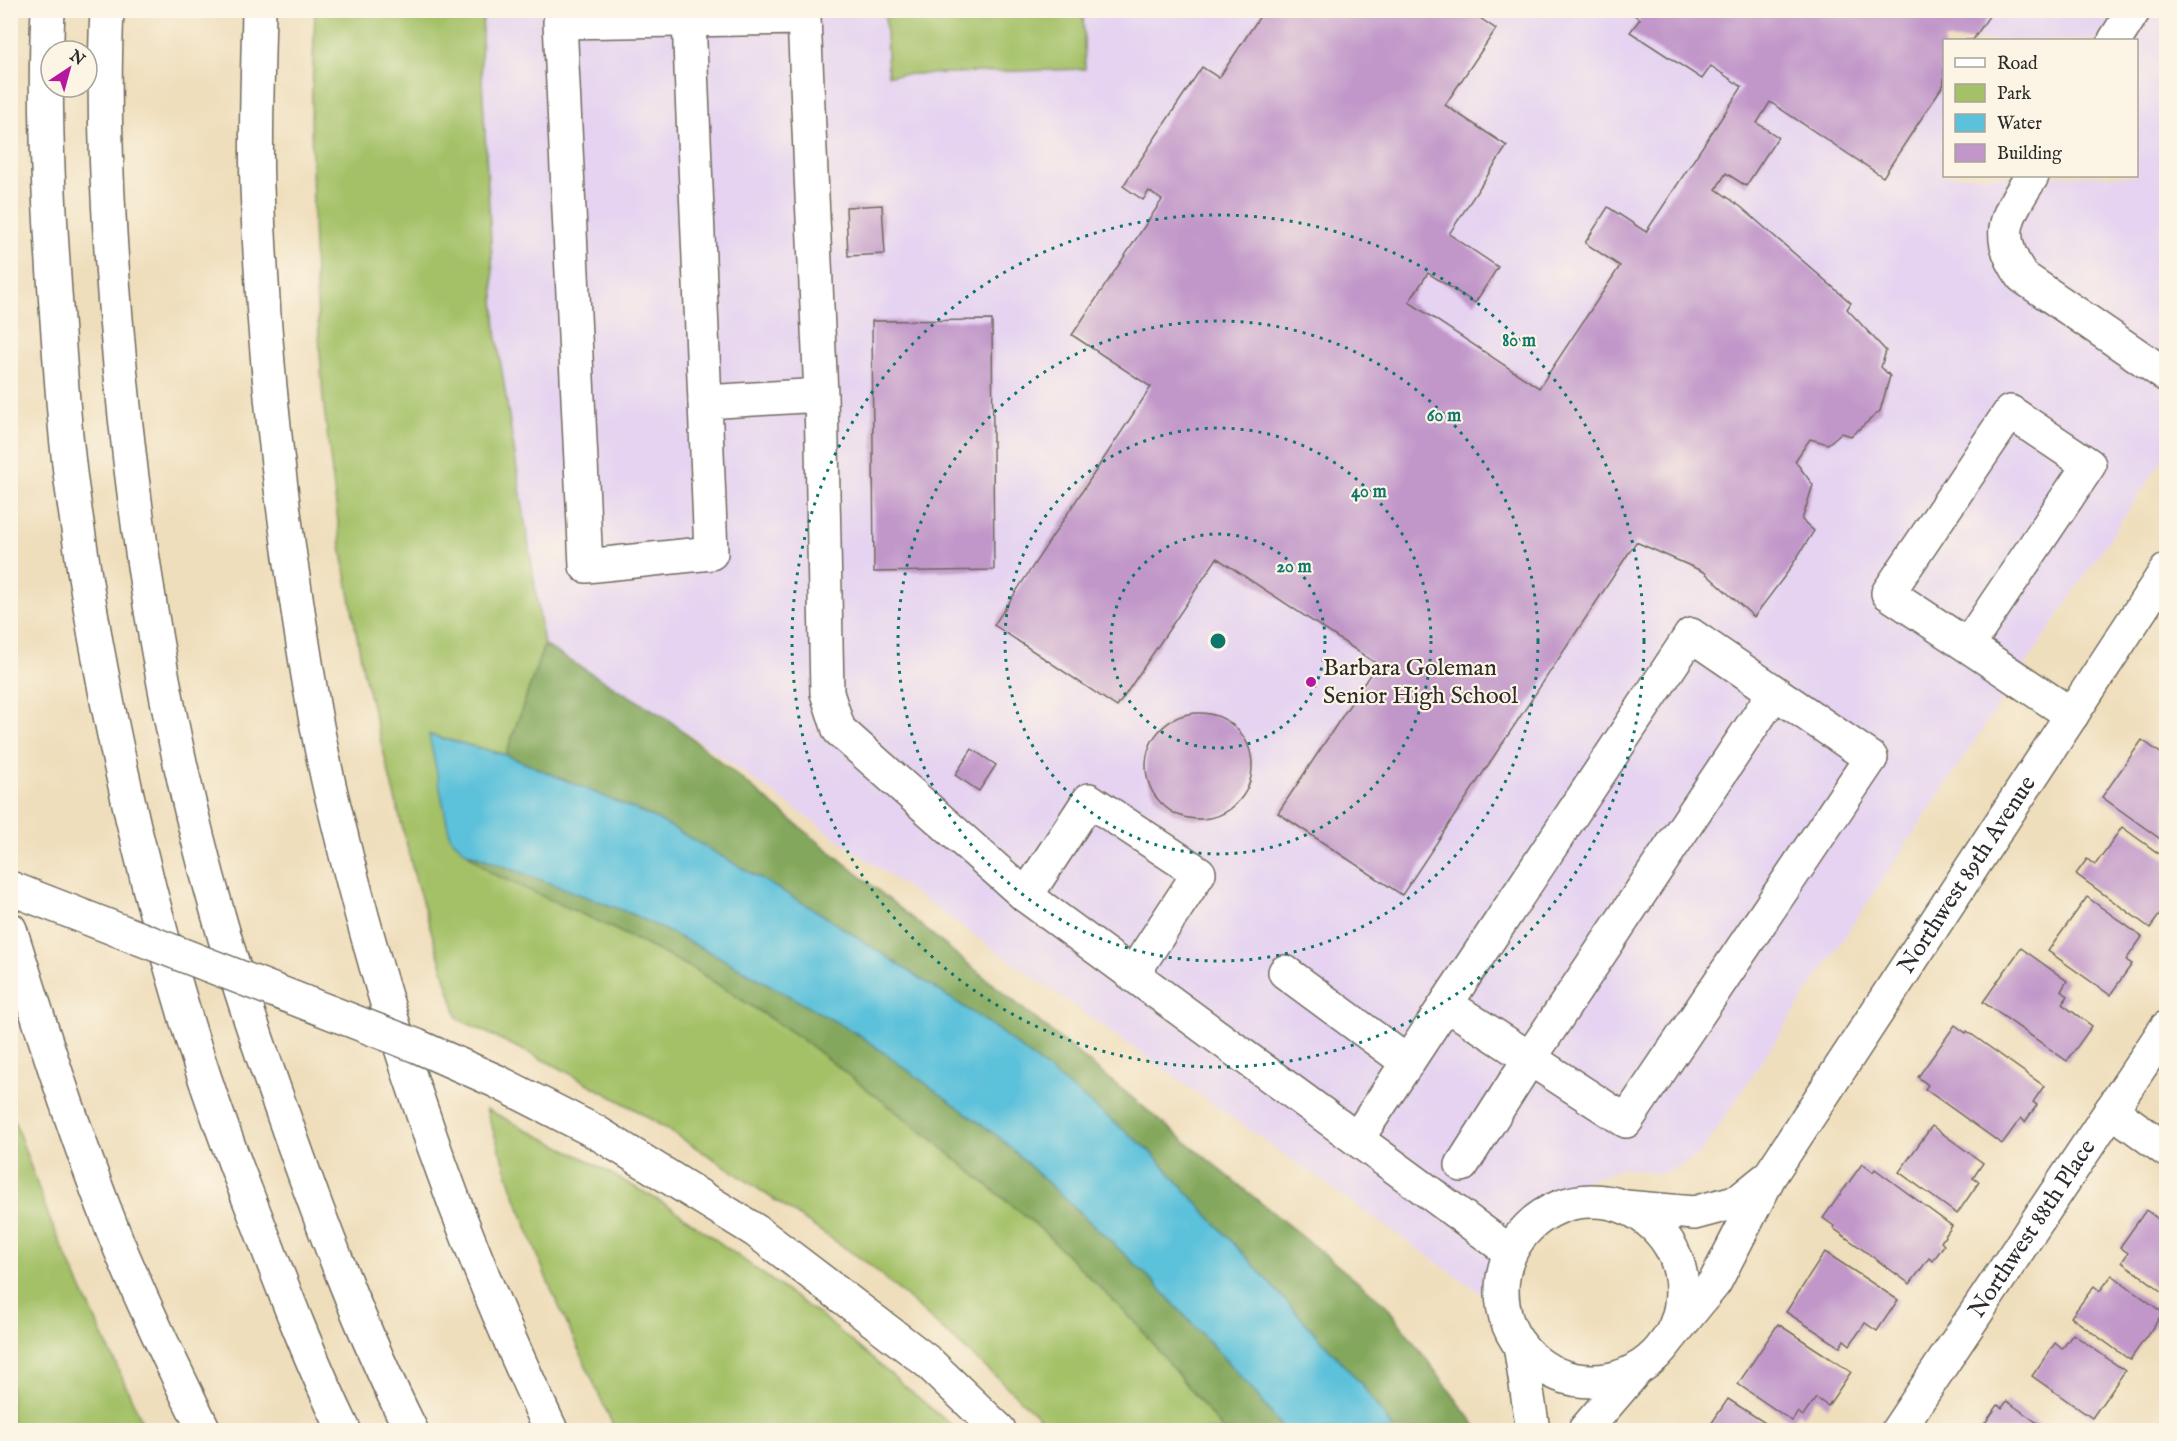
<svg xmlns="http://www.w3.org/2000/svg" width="2177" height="1441" viewBox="0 0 2177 1441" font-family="'IM FELL English',serif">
  <rect width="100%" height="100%" fill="#fcf5e5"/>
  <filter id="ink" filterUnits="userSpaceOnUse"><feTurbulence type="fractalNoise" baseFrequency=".0167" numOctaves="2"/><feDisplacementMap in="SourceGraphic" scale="12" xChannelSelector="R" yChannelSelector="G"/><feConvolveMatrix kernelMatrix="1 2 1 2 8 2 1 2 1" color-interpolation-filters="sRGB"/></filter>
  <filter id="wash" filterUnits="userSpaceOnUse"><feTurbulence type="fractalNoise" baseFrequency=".008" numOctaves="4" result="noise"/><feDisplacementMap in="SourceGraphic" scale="24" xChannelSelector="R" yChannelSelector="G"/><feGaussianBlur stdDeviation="1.35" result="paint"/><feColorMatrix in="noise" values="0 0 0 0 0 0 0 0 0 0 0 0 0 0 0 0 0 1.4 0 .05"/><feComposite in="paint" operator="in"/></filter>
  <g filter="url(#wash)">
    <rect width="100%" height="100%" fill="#efdebc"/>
    <path fill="#e5d3f1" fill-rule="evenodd" d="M483 10 2166 11V454L1700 1154 1681 1166 1660 1174 1623 1168 1550 1194 1497 1233 1482 1294 668 719 544 645 496 332 481 62ZM1944 40H2136V176H1944Z"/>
    <g fill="#a4c168" stroke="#68764a" stroke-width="1.5">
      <path d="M315 11H483L481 62 496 332 544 645 506 755 430 735 608 926 694 969 799 1037 929 1137 1043 1231 1135 1322 1223 1430H1052L1002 1382 870 1265 719 1162 636 1110 558 1067 458 1019 415 878 363 670 341 547 323 399 314 255 311 118Z"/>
      <path d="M885 11H1083L1085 69 888 75Z"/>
      <path d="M486 1109 587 1160 672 1208 825 1319 957 1430H615L547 1280 513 1190Z"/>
      <path d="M11 1112 50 1220 146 1430H11Z"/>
    </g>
    <g fill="#83a75c" stroke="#576944" stroke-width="1.5">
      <path d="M544 645 668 719 1386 1305 1479 1430H1394L1362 1385 1149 1150 990 1024 820 913 657 819 506 755Z"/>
      <path d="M466 852 630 913 716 955 861 1036 1000 1138 1151 1279 1254 1391 1284 1430H1223L1135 1322 1043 1231 929 1137 799 1037 694 969 608 926 491 873Z"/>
    </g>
    <path fill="#5cc1da" stroke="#447682" stroke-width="1.5" d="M429 735 506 755 657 819 820 913 990 1024 1149 1150 1362 1385 1394 1430H1284L1254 1391 1151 1279 1000 1138 861 1036 716 955 630 913 466 852 450 837Z"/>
    <g id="blocks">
      <g fill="#c197c9">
        <path d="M1264 10H1468L1496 29 1445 105 1507 146 1449 234 1498 267 1475 303 1428 273 1409 302 1539 388 1620 266 1585 243 1608 207 1646 232 1742 87 1711 66 1702 79 1630 32 1640 19 1627 10H1993L1973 40H1944V84L1883 177 1770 102 1757 123 1778 137 1746 186 1726 173 1716 189 1741 207 1851 303 1847 309 1886 351 1881 367 1890 376 1880 411 1851 436 1841 433 1828 444 1810 439 1795 461 1813 485 1802 520 1814 531 1787 573 1754 617 1704 572 1636 542 1402 895 1278 813 1377 664 1217 558 1117 707 994 625 1151 387 1072 335 1162 200 1149 191 1143 200 1123 186 1202 67 1219 78Z"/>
        <path d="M882 205 885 254 848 256 846 207Z"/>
        <path d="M992 320 994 570 874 572 872 321Z"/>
        <circle cx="1199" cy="766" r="53"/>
        <path d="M2142 740 2166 757V843L2102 797Z"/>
        <path d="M972 749 996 765 979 791 955 775Z"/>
        <path d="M2122 827 2166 859V911L2165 913 2162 911 2150 928 2076 874 2087 859 2095 865Z"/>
        <path d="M2087 897 2142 937 2126 960 2132 964 2110 995 2048 951Z"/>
        <path d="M2021 948 2067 981 2061 991 2068 996 2062 1004 2092 1026 2067 1061 1983 1002Z"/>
        <path d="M1955 1025 1966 1033 1967 1031 2044 1086 2033 1102 2037 1105 2025 1122 2021 1118 2002 1144 1925 1089 1928 1085 1918 1077Z"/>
        <path d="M1932 1126 1983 1163 1973 1178 1979 1182 1957 1214 1899 1172Z"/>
        <path d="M1862 1164 1873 1172 1875 1169 1952 1226 1941 1242 1944 1245 1933 1261 1929 1258 1910 1284 1833 1228 1834 1226 1823 1218Z"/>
        <path d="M2146 1210 2166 1225V1294L2122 1262 2128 1253 2120 1247Z"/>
        <path d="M1825 1252 1898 1300 1877 1331 1865 1323 1850 1345 1844 1340 1840 1347 1786 1312Z"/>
        <path d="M2112 1275 2163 1313 2130 1360 2071 1317 2094 1286 2100 1291Z"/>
        <path d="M1778 1324 1851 1372 1828 1406 1816 1398 1803 1416 1798 1412 1792 1421 1738 1384Z"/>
        <path d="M2073 1334 2125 1371 2092 1418 2032 1376 2055 1343 2062 1349Z"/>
        <path d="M1728 1399 1776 1430H1707Z"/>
        <path d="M2007 1401 2043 1427 2041 1430H1980L1998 1405 2002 1408Z"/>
      </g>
    </g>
  </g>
  <g filter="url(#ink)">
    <use href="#blocks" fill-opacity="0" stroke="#706a5e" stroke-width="1.5"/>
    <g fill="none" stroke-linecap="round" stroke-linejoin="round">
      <g stroke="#706a5e" stroke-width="36">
        <g id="minor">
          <path d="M689 20 705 402"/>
          <path d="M2115 40 2134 10"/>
          <path d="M2032 176C2007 215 1992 235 2023 277L2166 375"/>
          <path d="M821 395 705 402 711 553 586 566 560 22 804 18 821 395 827 693 839 730 1026 896 1509 1251"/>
          <path d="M1968 645 2089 465 2010 412 1888 593 2072 715"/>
          <path d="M1026 896 1089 800 1199 873 1133 974"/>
          <path d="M1285 972 1407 1062"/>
          <path d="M2111 1110 2166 1150"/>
          <path d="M1357 1139 1446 1004 1691 635 1871 758 1626 1121 1446 1004"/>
          <path d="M1462 1165 1530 1058 1774 693"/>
          <circle cx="1592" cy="1291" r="90"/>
          <path d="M1625 1207 1694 1213 1739 1201 1765 1180"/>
          <path d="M1520 1345 1533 1430"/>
          <path id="s1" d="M1663 1346 1715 1282 1769 1177 2166 571"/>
          <path d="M1585 1430 1637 1369"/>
          <path id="s2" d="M1898 1430 2166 1028"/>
        </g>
      </g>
      <g stroke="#706a5e" stroke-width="36">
        <g id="highway">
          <path d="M48 10C43 118 50 226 58 334 62 387 65 442 73 495 97 672 134 848 186 1019 206 1087 231 1154 257 1220 284 1291 311 1362 344 1430"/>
          <path d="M107 10C102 113 108 217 116 319 132 519 163 721 218 914 237 982 260 1050 284 1117 321 1223 361 1330 411 1430"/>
          <path d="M259 10C258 69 255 128 257 187 262 324 275 461 296 597 306 667 317 737 334 806 385 1021 456 1231 551 1430"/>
          <path d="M10 929C42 1031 74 1132 113 1231 140 1299 172 1365 204 1430"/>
          <path d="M596 1132 756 1231 928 1362 999 1430"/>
        </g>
      </g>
      <use href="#minor" stroke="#fff" stroke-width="33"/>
      <use href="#highway" stroke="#fff" stroke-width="33"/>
      <g stroke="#706a5e" stroke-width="36" stroke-linecap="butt">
        <path id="highway-bridge" d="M10 888 417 1046 496 1081 596 1132"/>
      </g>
      <use href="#highway-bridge" stroke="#fff" stroke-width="33"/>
    </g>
  </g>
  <g fill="none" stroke="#0f766e" stroke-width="3" stroke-dasharray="3 6">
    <circle cx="1218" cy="641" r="107"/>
    <circle cx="1218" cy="641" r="213"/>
    <circle cx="1218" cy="641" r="320"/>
    <circle cx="1218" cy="641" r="426"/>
  </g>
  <circle fill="#b5179e" stroke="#fcf5e5" stroke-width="2" cx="1311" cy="682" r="6"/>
  <g text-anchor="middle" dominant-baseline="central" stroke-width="4.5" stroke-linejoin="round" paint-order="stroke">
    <g font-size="24" fill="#2b2b2b" stroke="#fcf5e5" text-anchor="start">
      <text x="1323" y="668">Barbara Goleman<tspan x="1323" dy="28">Senior High School</tspan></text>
    </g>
    <g font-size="24" fill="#2b2b2b" stroke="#fcf5e5">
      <text stroke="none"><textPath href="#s1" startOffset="562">Northwest 89th Avenue</textPath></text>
      <text stroke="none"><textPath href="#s2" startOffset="242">Northwest 88th Place</textPath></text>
    </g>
  </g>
  <circle cx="1218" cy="641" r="9" fill="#0f766e" stroke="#fcf5e5" stroke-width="3"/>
  <g font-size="18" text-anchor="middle" font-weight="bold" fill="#0f766e" stroke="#fcf5e5" stroke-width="4.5" stroke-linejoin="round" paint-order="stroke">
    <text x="1519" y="346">80 m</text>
    <text x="1444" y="421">60 m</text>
    <text x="1369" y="497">40 m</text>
    <text x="1294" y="572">20 m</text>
  </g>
  <rect width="2177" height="1441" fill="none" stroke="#fcf5e5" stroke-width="36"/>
  <rect x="1943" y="39" width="195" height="138" fill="#fcf5e5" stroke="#a8a49b" stroke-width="1.5"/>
  <rect x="1955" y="58" width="30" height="9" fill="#ffffff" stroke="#a8a49b" stroke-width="1.5"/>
  <text x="1997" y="69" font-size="18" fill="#2b2b2b">Road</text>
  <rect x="1955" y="84" width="30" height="18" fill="#a4c168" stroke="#a8a49b" stroke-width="1.5"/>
  <text x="1997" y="99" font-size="18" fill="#2b2b2b">Park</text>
  <rect x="1955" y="114" width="30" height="18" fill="#5cc1da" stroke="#a8a49b" stroke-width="1.5"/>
  <text x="1997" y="129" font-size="18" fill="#2b2b2b">Water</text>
  <rect x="1955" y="144" width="30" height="18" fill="#c197c9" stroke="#a8a49b" stroke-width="1.5"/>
  <text x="1997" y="159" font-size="18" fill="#2b2b2b">Building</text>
  <g transform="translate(69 69) rotate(36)"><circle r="28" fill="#fcf5e5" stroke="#a8a49b" stroke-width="1.5"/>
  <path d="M0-4.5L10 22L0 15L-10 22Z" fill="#b5179e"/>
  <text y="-9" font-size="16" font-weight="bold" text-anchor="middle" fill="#2b2b2b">N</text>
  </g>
</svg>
